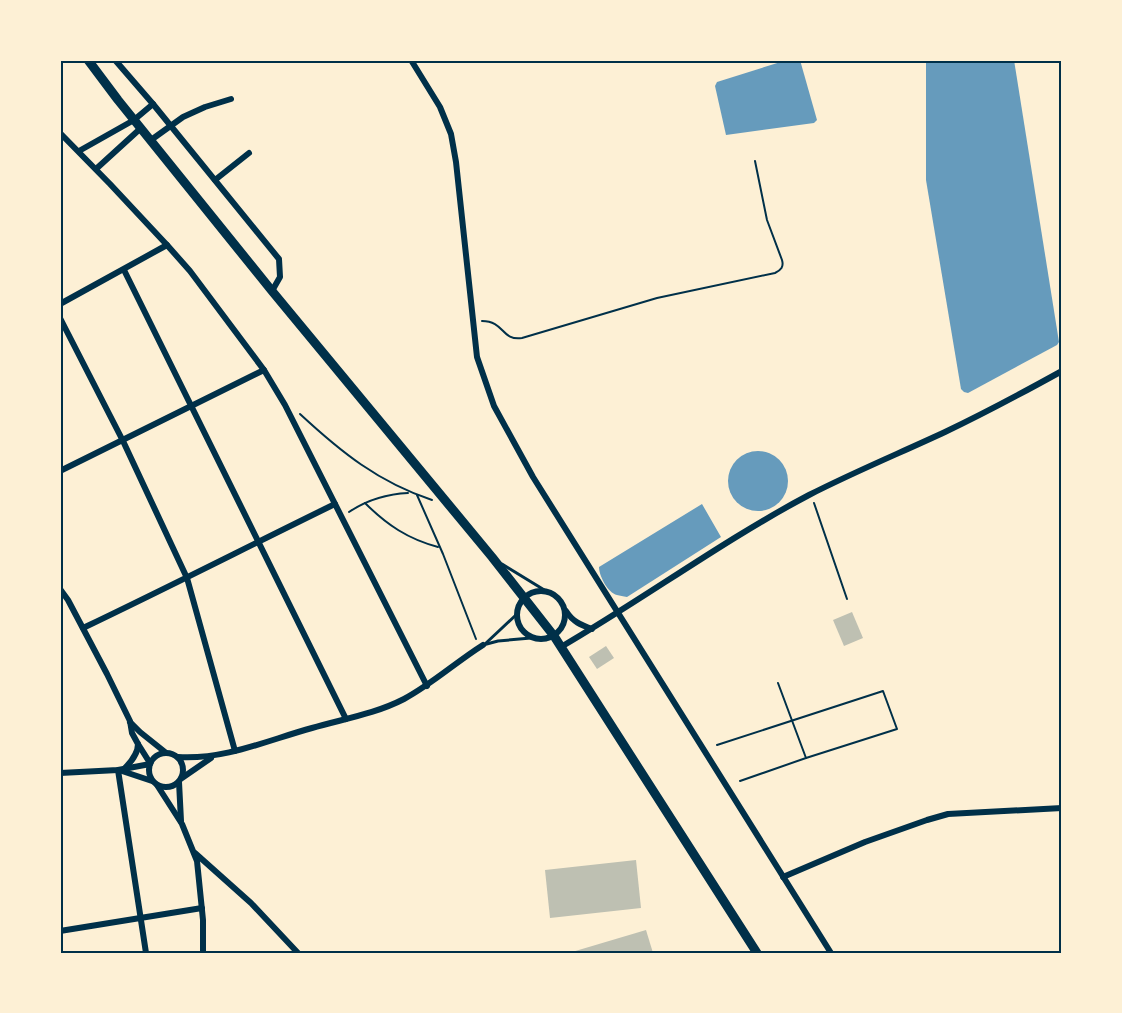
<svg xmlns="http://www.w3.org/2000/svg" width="1122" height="1013" viewBox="0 0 1122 1013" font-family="Cabin,sans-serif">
  <rect width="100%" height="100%" fill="#fdf0d5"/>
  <g fill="#669bbc">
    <path d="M787 60H800L817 120 814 123 726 135 715 86 717 82Z"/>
    <path d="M926 60H1014L1059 342 1057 345 968 393 964 392 961 389 926 180Z"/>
    <circle cx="758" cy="481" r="30"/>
    <path d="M702 504 721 537 627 597C623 596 620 596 617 595 608 593 599 576 599 567Z"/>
  </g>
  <g fill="#bec0b2">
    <path d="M852 612 863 638 844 646 833 620Z"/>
    <path d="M606 646 614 658 597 669 589 657Z"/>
    <path d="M636 860 641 908 550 918 545 870Z"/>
    <path d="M646 930 653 953H572V952Z"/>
  </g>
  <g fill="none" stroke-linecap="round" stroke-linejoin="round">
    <g stroke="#003049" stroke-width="2">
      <path d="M482 321C505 321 501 341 522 338L657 298 775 273C781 270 784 267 782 260L767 220 755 161"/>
      <path d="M300 414C341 452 378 482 432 500"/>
      <path d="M417 495 443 554 476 639"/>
      <path d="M365 503C387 525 408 539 438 547"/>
      <path d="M814 503 847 599"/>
      <path d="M349 512C367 500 386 494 408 493"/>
      <path d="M717 745 883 691 897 729 806 758"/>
      <path d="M740 781 806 758 778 683"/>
    </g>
    <g stroke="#003049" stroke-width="3">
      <path d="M502 564 546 591"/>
      <path d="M485 644 517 614"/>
      <path d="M483 645 498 641 531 638"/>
    </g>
    <g stroke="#003049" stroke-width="6">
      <path d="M115 60 153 104 279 259 280 277 272 291"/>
      <path d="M411 60 440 107 451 134 456 162 477 357 494 406 533 477 831 953"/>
      <path d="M60 133 110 184 167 245 190 271 264 370 285 405 427 686"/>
      <path d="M151 140 183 117 205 107 231 99"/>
      <path d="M79 151 134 120 153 104"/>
      <path d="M96 169 141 128"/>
      <path d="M215 180 249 153"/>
      <path d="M124 270 346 719"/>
      <path d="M60 304 167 245"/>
      <path d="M60 318 123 441 187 578 235 751"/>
      <path d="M60 471 264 370"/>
      <path d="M60 589 68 600 107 674 130 721 132 733 138 744 150 763"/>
      <circle cx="541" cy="615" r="24"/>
      <path d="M566 611C573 622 581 625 592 629"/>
      <path d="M83 628C167 588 251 545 335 504"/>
      <path d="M561 647C645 598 724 540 809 495 854 472 900 453 945 432 985 413 1024 392 1062 371"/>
      <path d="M130 722 140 732 165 752"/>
      <circle cx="166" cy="770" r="17"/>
      <path d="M178 757C225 760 268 740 312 728 343 719 375 714 404 699 432 684 456 662 483 645"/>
      <path d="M124 769C131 762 138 754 138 744"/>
      <path d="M118 770 146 953"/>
      <path d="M122 771 152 781"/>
      <path d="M60 773 118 770 150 764"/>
      <path d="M182 778 211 758"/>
      <path d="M179 782 181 821"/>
      <path d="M157 785 182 824 197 861 203 920V953"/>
      <path d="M195 853 251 903 298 953"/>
      <path d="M783 877 865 842 927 820 948 814 1062 808"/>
      <path d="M60 931 202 908"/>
    </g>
    <path stroke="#003049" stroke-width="9" d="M88 60 118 100 272 291 492 557 554 636 757 953"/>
  </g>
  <rect width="1122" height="1013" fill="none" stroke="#fdf0d5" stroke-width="123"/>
  <rect x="62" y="62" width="998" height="890" fill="none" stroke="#003049" stroke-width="2"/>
</svg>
